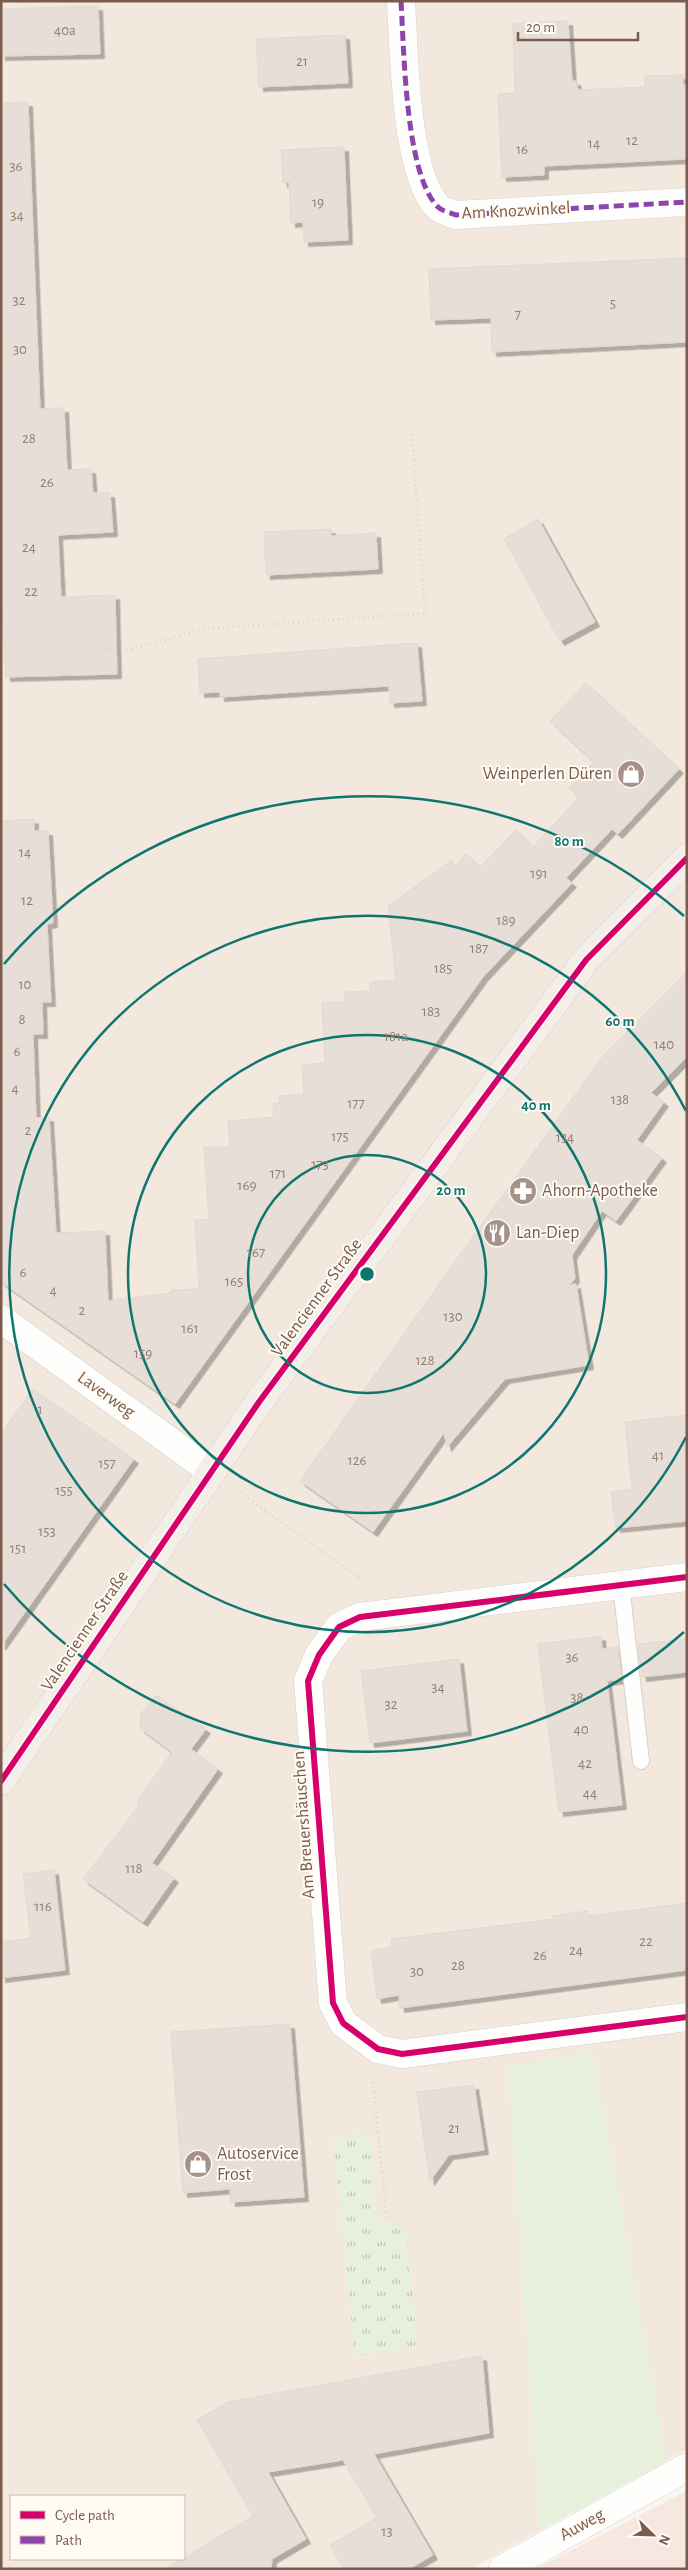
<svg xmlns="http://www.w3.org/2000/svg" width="688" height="2570" viewBox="0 0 688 2570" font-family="'Alegreya Sans',sans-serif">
  <defs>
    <pattern id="park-tufts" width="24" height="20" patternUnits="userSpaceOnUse" patternTransform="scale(1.25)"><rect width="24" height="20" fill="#e7f0db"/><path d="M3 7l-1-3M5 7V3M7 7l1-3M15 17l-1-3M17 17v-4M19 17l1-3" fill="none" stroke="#c0c6b4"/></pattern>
    <filter id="shadow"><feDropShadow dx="4.5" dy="4.5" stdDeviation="0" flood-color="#0004"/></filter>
  </defs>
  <rect width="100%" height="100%" fill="#f9f5f0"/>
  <path fill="#f2e8de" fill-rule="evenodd" d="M1 1H687V2449L470 2569H1ZM11 2496H184V2559H11Z"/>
  <path fill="#f6e8e1" d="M687 2491V2569H535Z"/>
  <path fill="#e7f0db" d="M593 2052 666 2461 540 2530 508 2067Z"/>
  <path fill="url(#park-tufts)" d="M370 2133 377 2222 406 2228 417 2345 355 2357 333 2136Z"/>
  <g fill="#e6ded7" stroke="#e2d8d2" filter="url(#shadow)">
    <path d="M98 6 100 54 1 56V9Z"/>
    <path d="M568 21 572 81H576L578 90 645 87V76L683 75V85H687V159L544 166V175L502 177 498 94 515 93 513 24Z"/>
    <path d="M345 35 348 83 259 87 256 39Z"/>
    <path d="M28 102 40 409 64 408 67 470 91 469 93 493H110L113 532 58 535 61 597 115 595 117 674 6 677 1 598V103Z"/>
    <path d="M344 147 348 240 304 242 303 222 291 223 289 182 283 183 281 150Z"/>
    <path d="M687 258V342L492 352 491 318 431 320 429 269Z"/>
    <path d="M538 519 595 622 560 641 504 539Z"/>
    <path d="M331 529V536L376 533 378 569 266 575 264 532Z"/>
    <path d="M417 643 422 701 390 703 389 686 220 697V692L200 693 198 659Z"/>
    <path d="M586 683 679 769 618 834 612 829 566 878 572 883 483 977 175 1404 1 1282V821L34 819V831H48L53 923 47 924 51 1002H42L43 1034H33L36 1118 49 1117 56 1233 105 1231 108 1301 171 1293V1290L199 1289 195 1220 209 1219 204 1147H230L228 1121 274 1117 273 1104 280 1103 279 1096 304 1094 302 1065 325 1063 322 1003 345 1002 344 992 370 991V982L396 980 388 906 452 860 455 866 466 854 480 867 516 830 533 847 579 797 569 788 594 762 550 721Z"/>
    <path d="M687 972V1057L651 1093 664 1102 637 1140 662 1158 616 1221 602 1211 572 1255 575 1278 570 1285 576 1284 589 1365 505 1379 447 1447 444 1433 373 1532 300 1481 454 1263 604 1055Z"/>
    <path d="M33 1389 134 1459 1 1646V1434Z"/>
    <path d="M687 1415V1521L616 1528 611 1492 632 1489 625 1422Z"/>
    <path d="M601 1636 602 1649 618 1647 622 1679 607 1681 622 1805 559 1812 538 1644Z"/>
    <path d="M687 1639V1672L642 1677 638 1644Z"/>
    <path d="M459 1659 467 1731 370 1743 361 1671Z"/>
    <path d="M156 1695 206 1729 191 1749 218 1769 152 1863 174 1878 143 1922 83 1879 140 1804 137 1802 172 1752 140 1728 141 1714Z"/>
    <path d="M54 1870 65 1970 1 1978V1942L31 1938 23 1874Z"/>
    <path d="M687 1903V1970L400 2008 399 1995 377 1999 371 1951 392 1947 391 1939 554 1919 553 1916 588 1911 589 1916Z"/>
    <path d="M290 2024 304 2197 231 2202 230 2189 183 2193 171 2032Z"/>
    <path d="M474 2085 484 2150 449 2155 430 2181 417 2092Z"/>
    <path d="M482 2356 489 2433 374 2454 433 2555 409 2569H344L330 2545 377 2518 343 2460 268 2472 306 2539 272 2559 271 2569H166L253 2516 197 2420 228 2402Z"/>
  </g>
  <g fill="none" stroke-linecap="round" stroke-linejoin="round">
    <g stroke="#d7d1cb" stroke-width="18">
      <path id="service" d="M621 1585 641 1761"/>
    </g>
    <g stroke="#d7d1cb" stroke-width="29">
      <g id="minor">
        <path d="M401 1C404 48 405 175 438 207 442 211 451 213 456 215L687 202"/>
        <path d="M1 1319 211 1471"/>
        <path d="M687 1577 360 1617 339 1627 319 1655 308 1681 333 2003 343 2023 378 2049 402 2054 687 2017"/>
        <path d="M503 2569 687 2467"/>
      </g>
    </g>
    <g stroke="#dad1cc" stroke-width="29">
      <path id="primary" d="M1 1781 259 1402 586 960 687 858"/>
    </g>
    <g stroke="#dcd5d0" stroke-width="3" stroke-dasharray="1 4" stroke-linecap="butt">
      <path d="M1 652 131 649 204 629 425 613 412 431"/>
      <path d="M240 1493 363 1580"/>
      <path d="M373 2082 387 2221"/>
    </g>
    <use href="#service" stroke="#fefefd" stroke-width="16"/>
    <use href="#minor" stroke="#fefefd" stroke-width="28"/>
    <use href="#primary" stroke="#f3eee8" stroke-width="28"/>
    <path stroke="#8e44ad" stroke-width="5" stroke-dasharray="10 5" stroke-linecap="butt" d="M401 1C404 48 405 175 438 207 442 211 451 213 456 215L687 202"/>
    <g stroke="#fffaf3" stroke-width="9">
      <g id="cycleway">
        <path d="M687 1577 360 1617 339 1627 319 1655 308 1681 333 2003 343 2023 378 2049 402 2054 687 2017"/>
        <path d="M1 1781 259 1402 586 960 687 858"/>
      </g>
    </g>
    <use href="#cycleway" stroke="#d6006c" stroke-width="6"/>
  </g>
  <g fill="none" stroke="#0f766e" stroke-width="2.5">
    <circle cx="367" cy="1274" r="119"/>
    <circle cx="367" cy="1274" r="239"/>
    <path d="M686 1437A358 358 0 1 1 686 1111"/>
    <path d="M684 1632A478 478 0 0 1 4 1584M4 964A478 478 0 0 1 684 916"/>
  </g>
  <defs>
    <g id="shop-disc" transform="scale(1.4375)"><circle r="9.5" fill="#a69286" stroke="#fffaf3"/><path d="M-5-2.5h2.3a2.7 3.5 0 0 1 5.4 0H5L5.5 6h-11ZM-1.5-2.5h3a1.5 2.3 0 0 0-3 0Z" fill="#fff"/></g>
    <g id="pharmacy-disc" transform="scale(1.4375)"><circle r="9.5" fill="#a69286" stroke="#fffaf3"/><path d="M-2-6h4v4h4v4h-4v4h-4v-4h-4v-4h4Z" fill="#fff"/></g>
    <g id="restaurant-disc" transform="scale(1.4375)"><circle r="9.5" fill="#a69286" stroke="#fffaf3"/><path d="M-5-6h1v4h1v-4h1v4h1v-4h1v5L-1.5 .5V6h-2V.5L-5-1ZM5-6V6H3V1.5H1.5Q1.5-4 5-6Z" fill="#fff"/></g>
  </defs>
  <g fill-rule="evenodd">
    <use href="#shop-disc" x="631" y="774"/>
    <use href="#pharmacy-disc" x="523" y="1191"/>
    <use href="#restaurant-disc" x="497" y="1233"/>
    <use href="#shop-disc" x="198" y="2164"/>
  </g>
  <g text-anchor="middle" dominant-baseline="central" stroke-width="4" stroke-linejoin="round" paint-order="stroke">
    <g font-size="15" fill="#977e72">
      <text x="65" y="30">40a</text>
      <text x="302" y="61">21</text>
      <text x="632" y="140">12</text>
      <text x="594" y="143">14</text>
      <text x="522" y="149">16</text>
      <text x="16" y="166">36</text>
      <text x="318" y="202">19</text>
      <text x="17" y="215">34</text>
      <text x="19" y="300">32</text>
      <text x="613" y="303">5</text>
      <text x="518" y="314">7</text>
      <text x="20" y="349">30</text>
      <text x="29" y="438">28</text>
      <text x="47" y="482">26</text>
      <text x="29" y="547">24</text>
      <text x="31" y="591">22</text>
      <text x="25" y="852">14</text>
      <text x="539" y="873">191</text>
      <text x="27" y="900">12</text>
      <text x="506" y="920">189</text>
      <text x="479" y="948">187</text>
      <text x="443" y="968">185</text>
      <text x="25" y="984">10</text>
      <text x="431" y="1011">183</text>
      <text x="22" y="1019">8</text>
      <text x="396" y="1036">181a</text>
      <text x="664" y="1044">140</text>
      <text x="17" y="1051">6</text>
      <text x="15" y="1088">4</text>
      <text x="620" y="1099">138</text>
      <text x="356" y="1103">177</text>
      <text x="28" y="1130">2</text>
      <text x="340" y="1136">175</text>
      <text x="565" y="1137">134</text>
      <text x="320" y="1164">173</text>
      <text x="278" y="1173">171</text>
      <text x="247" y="1185">169</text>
      <text x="256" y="1252">167</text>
      <text x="23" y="1272">6</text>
      <text x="234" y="1281">165</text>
      <text x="53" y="1290">4</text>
      <text x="82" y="1310">2</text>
      <text x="453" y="1316">130</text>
      <text x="190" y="1328">161</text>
      <text x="143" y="1353">159</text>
      <text x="425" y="1360">128</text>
      <text x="40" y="1409">1</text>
      <text x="658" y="1455">41</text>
      <text x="357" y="1460">126</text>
      <text x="107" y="1463">157</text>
      <text x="64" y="1490">155</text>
      <text x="47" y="1531">153</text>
      <text x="18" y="1548">151</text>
      <text x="572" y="1657">36</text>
      <text x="438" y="1687">34</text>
      <text x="577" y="1697">38</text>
      <text x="391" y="1704">32</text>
      <text x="581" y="1729">40</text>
      <text x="585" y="1763">42</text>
      <text x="590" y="1793">44</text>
      <text x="134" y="1868">118</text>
      <text x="43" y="1906">116</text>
      <text x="646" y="1941">22</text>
      <text x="576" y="1950">24</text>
      <text x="540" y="1955">26</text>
      <text x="458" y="1965">28</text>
      <text x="417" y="1971">30</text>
      <text x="454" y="2128">21</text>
      <text x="387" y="2531">13</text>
    </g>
    <g font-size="18" fill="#7a5c4d" stroke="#fffaf3">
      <text transform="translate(516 211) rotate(-3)">Am Knozwinkel</text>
      <text transform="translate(317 1298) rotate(-54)">Valencienner Straße</text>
      <text transform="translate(106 1395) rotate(36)">Laverweg</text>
      <text transform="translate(85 1631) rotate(-56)">Valencienner Straße</text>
      <text transform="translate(304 1825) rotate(-94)">Am Breuershäuschen</text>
      <text transform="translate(582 2525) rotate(-29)">Auweg</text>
    </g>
    <g font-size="18" fill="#7a5c4d" stroke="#fffaf3" text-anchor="start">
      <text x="612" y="774" text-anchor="end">Weinperlen Düren</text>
      <text x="542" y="1191">Ahorn-Apotheke</text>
      <text x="516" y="1233">Lan-Diep</text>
      <text x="217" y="2154">Autoservice<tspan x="217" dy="21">Frost</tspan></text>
    </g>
  </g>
  <circle cx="367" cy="1274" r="8" fill="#0f766e" stroke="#fffaf3" stroke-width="2.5"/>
  <g font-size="15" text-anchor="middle" font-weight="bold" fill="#0f766e" stroke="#fffaf3" stroke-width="4" stroke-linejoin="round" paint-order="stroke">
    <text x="569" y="846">80 m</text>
    <text x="620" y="1026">60 m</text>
    <text x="536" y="1110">40 m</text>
    <text x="451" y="1195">20 m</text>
  </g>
  <rect width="688" height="2570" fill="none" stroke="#7a5c4d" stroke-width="5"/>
  <rect x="10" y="2495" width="175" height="65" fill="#fffaf3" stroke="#cabbb1"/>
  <rect x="20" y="2511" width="25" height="8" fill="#d6006c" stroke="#cabbb1"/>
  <text x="55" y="2520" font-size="15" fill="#7a5c4d">Cycle path</text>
  <rect x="20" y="2536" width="25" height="8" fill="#8e44ad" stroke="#cabbb1"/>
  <text x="55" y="2545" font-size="15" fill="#7a5c4d">Path</text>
  <g transform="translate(653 2535) rotate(113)" stroke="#fffaf3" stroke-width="4" paint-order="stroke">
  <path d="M0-4L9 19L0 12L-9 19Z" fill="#7a5c4d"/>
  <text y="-8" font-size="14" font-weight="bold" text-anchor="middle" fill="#7a5c4d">N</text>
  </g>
  <path d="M518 32v8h120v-8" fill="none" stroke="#7a5c4d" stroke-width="2.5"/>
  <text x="526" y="32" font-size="15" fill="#7a5c4d" stroke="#fffaf3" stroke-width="4" paint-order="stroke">20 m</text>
</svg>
